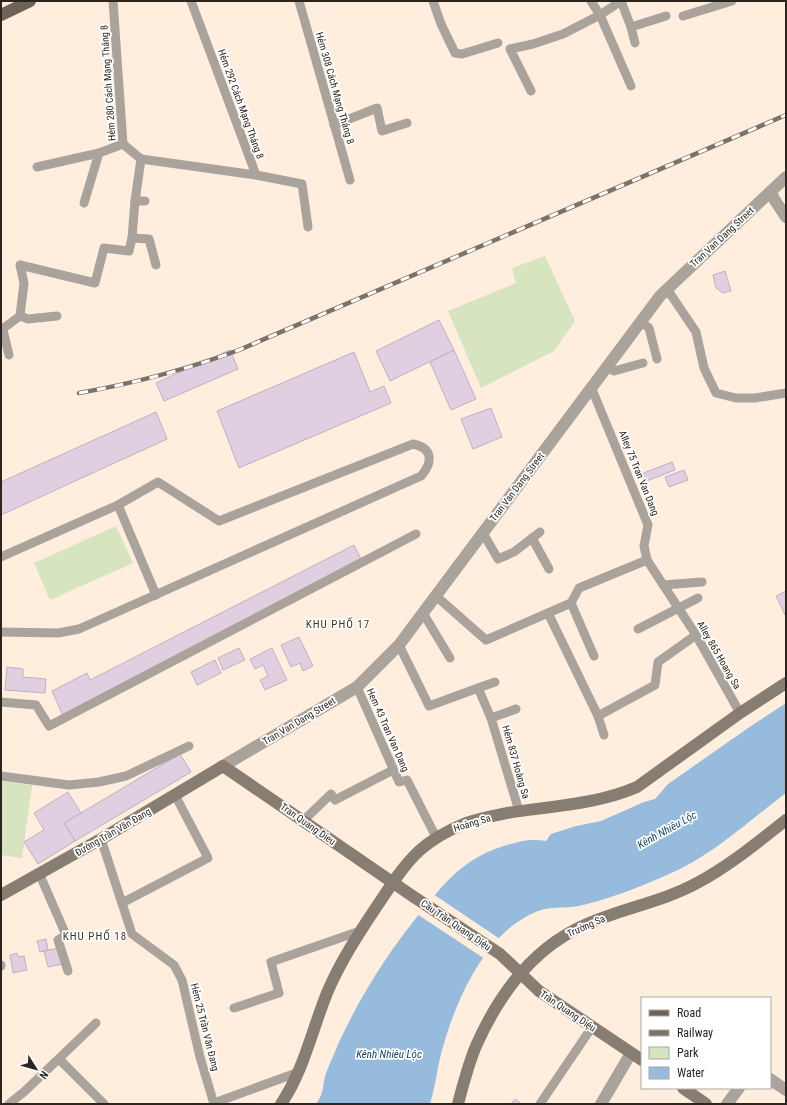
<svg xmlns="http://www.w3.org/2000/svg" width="787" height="1105" viewBox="0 0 787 1105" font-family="'Roboto Condensed',sans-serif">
  <rect width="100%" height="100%" fill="#fed"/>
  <g fill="#d6e4bf">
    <path d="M545 256 575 321 554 351 481 388 448 311 516 283 512 268Z"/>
    <path d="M116 526 133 563 50 600 34 563Z"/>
    <path d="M1 781 32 785 22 858 1 855Z"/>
  </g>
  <path fill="#96bbdc" d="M786 703V793C751 819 720 849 680 869 654 881 626 893 598 901 590 903 580 906 572 907 562 908 551 907 541 910 526 915 510 926 499 938 470 969 452 1013 441 1054 437 1070 435 1088 430 1104H316C325 1092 322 1086 326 1073 330 1063 335 1052 339 1042 362 993 390 949 425 907 435 895 445 882 457 872 473 858 491 849 511 844 524 840 532 839 546 841L551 834 576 826 601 821 644 802 655 799 668 784 751 726Z"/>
  <path fill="#fed" d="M433 894 500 939 485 959 417 914Z"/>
  <g fill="#dfcfe0" stroke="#c0b0c1">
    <path d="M725 271 731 291 723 293 716 288 713 275Z"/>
    <path d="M439 320 454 350 390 381 376 351Z"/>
    <path d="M230 350 238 369 164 401 156 383Z"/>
    <path d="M454 350 476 399 451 410 430 362Z"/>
    <path d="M354 352 370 392 384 386 391 403 239 468 217 411Z"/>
    <path d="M491 408 502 437 473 449 461 419Z"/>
    <path d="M156 412 167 439 1 515V482Z"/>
    <path d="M672 462 675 470 644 482 641 474Z"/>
    <path d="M684 470 688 480 669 487 665 477Z"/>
    <path d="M354 545 361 559 63 716 52 691 87 673 90 680Z"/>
    <path d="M786 591V617L776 596Z"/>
    <path d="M299 637 313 666 303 671 300 663 291 667 281 645Z"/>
    <path d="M239 648 245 660 223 670 218 658Z"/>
    <path d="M272 648 287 680 265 690 260 680 268 676 263 665 255 669 250 659Z"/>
    <path d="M215 660 221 673 197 685 191 672Z"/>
    <path d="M7 667 23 669V677L46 679 45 693 5 690Z"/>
    <path d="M180 754 191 772 75 841 64 823Z"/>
    <path d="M68 792 81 813 64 823 75 841 38 864 24 842 44 830 34 813Z"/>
    <path d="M46 939 48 950 40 952 37 941Z"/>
    <path d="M59 948 63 964 48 967 44 951Z"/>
    <path d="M17 953 18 957 24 956 27 970 13 973 10 955Z"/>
    <path d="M515 1099 522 1104H511Z"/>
  </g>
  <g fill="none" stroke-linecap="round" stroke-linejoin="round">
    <g stroke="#aaa39c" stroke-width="9">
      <path d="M113 1 123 144 141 159 256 175"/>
      <path d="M191 1 256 175 302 184 308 227"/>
      <path d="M299 1 350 180"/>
      <path d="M433 1 441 24 455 53 462 54 498 43"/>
      <path d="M591 1 600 15 621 1"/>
      <path d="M621 1 631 27 666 16"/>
      <path d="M683 16 732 1"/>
      <path d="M631 27 635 43"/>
      <path d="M531 91 510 49 533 44 563 34 600 15 631 86"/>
      <path d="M334 125 377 108 382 131 407 123"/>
      <path d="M37 167 99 153"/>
      <path d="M135 201H145"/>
      <path d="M84 203 99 153 123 144"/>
      <path d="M132 238 149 239 156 265"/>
      <path d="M667 289 696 332 704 368 716 393 736 398H755L786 393"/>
      <path d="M20 316 24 283 20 265 95 283 104 248 129 251 132 238 135 201 141 159"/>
      <path d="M20 316 28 319 57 316"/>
      <path d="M640 321 649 328 657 359"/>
      <path d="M1 330 20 316"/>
      <path d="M3 330 9 355"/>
      <path d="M606 367 614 371 643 363"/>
      <path d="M591 387 648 525 644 546 647 560 696 635 740 713"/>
      <path d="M118 505 156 595"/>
      <path d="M483 533 498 559 514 552 540 532"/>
      <path d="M532 538 549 569"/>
      <path d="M1 557 118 505 158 482 219 521 413 444C433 448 433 462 421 476L79 629 58 633 1 632"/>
      <path d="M663 585 702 582"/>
      <path d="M436 596 486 640 571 603 579 588 647 560"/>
      <path d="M571 603 594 656"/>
      <path d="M423 613 450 658"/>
      <path d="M548 613 598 716 604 735"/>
      <path d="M638 629 698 598"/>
      <path d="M399 645 429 706 478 688 491 718 519 811"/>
      <path d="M357 687 399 782 407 780 436 837"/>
      <path d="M478 688 495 682"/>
      <path d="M1 702 36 705 49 726 416 534"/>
      <path d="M598 716 655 685 658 662 696 635"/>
      <path d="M491 718 516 709"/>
      <path d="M1 776 69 785 99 782 126 776 189 746"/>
      <path d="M303 821 331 794 335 800 393 770"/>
      <path d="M101 839 132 934 174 965 182 980 200 1057 214 1104"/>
      <path d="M39 873 66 935 58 940 68 971"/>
      <path d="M122 903 208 858 175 795"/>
      <path d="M1 965V966"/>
      <path d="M234 1008 279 993 271 962 360 931"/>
      <path d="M59 1059 104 1104"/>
      <path d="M214 1103 299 1072"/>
      <path d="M9 1104 25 1091 96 1023"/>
      <path d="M540 1104 592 1027"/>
    </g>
    <g stroke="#aaa39c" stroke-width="12">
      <path d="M771 191 774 199 786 217"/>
      <path d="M223 766 357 687 399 645 660 296 786 177"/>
      <path d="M770 1079 786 1090"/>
      <path d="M601 1104 631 1053"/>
      <path d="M727 1104 739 1088"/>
    </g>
    <g stroke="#877d73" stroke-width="12">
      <path d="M1 895 101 839 223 766 411 895 500 954 539 991 642 1060"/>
      <path d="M683 1088 706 1104"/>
      <path d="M281 1104C304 1070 312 1030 327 993 340 962 359 933 377 906 390 887 402 867 419 851 433 838 449 830 466 823 479 818 493 816 507 813 551 806 595 805 637 787L740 713 786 683"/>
      <path d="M458 1104C463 1085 468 1065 476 1046 499 994 533 947 587 924 623 908 662 902 697 883 729 866 758 842 786 820"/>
    </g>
    <path stroke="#6e6356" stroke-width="12" d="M1 15 30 1"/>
    <g stroke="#7d7268" stroke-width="4.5">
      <path id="rail" d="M79 393C136 383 185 370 239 350L786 115"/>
    </g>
    <use href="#rail" stroke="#fff" stroke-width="3" stroke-dasharray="9" stroke-linecap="butt"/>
  </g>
  <g text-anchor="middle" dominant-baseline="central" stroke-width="3.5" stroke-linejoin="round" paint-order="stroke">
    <g font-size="10" fill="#2b251e" stroke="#fff">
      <text transform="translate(108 83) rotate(-94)">Hẻm 280 Cách Mạng Tháng 8</text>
      <text transform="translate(335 88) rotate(74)">Hẻm 308 Cách Mạng Tháng 8</text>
      <text transform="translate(241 104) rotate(70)">Hẻm 292 Cách Mạng Tháng 8</text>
      <text transform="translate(722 237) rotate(-43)">Tran Van Dang Street</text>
      <text transform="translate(639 473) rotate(68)">Alley 75 Tran Van Dang</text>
      <text transform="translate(517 487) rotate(-53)">Tran Van Dang Street</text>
      <text transform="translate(719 655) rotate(60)">Alley 865 Hoang Sa</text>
      <text transform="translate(299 721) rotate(-31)">Tran Van Dang Street</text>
      <text transform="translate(388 730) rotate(66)">Hem 43 Tran Van Dang</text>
      <text transform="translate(516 762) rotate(74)">Hẻm 837 Hoàng Sa</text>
      <text transform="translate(472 823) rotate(-17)">Hoàng Sa</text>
      <text transform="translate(308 824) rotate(35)">Tran Quang Dieu</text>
      <text transform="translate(113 832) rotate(-30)">Đường Trần Văn Đang</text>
      <text transform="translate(456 925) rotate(34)">Cầu Trần Quang Diệu</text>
      <text transform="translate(586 926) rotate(-24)">Trường Sa</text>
      <text transform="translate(568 1011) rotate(34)">Trần Quang Diệu</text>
      <text transform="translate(205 1027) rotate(76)">Hẻm 25 Trần Văn Đang</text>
    </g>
    <g font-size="11" letter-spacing="1" fill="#423628" stroke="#fff">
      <text x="338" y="624">KHU PHỐ 17</text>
      <text x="95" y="936">KHU PHỐ 18</text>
    </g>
    <g font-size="11" font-style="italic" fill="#103c5d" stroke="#fff">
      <text transform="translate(667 830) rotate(-29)">Kênh Nhiêu Lộc</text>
      <text x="389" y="1054">Kênh Nhiêu Lộc</text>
    </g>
  </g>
  <rect width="787" height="1105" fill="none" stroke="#2b251e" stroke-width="4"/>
  <rect x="641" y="997" width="130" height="92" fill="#ffffff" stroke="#aaa8a5"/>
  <rect x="649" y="1010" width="20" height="6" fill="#6e6356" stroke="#aaa8a5"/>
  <text x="677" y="1017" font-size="12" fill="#2b251e">Road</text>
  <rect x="649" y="1030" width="20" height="6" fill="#7d7268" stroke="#aaa8a5"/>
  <text x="677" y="1037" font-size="12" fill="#2b251e">Railway</text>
  <rect x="649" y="1047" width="20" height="12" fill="#d6e4bf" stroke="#aaa8a5"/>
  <text x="677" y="1057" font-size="12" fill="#2b251e">Park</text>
  <rect x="649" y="1067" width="20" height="12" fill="#96bbdc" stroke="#aaa8a5"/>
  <text x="677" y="1077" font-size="12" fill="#2b251e">Water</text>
  <g transform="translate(36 1069) rotate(127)" stroke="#ffffff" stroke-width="3" paint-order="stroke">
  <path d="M0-3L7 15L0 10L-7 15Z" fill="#2b251e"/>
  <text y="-6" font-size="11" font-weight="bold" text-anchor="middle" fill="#2b251e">N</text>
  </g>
</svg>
